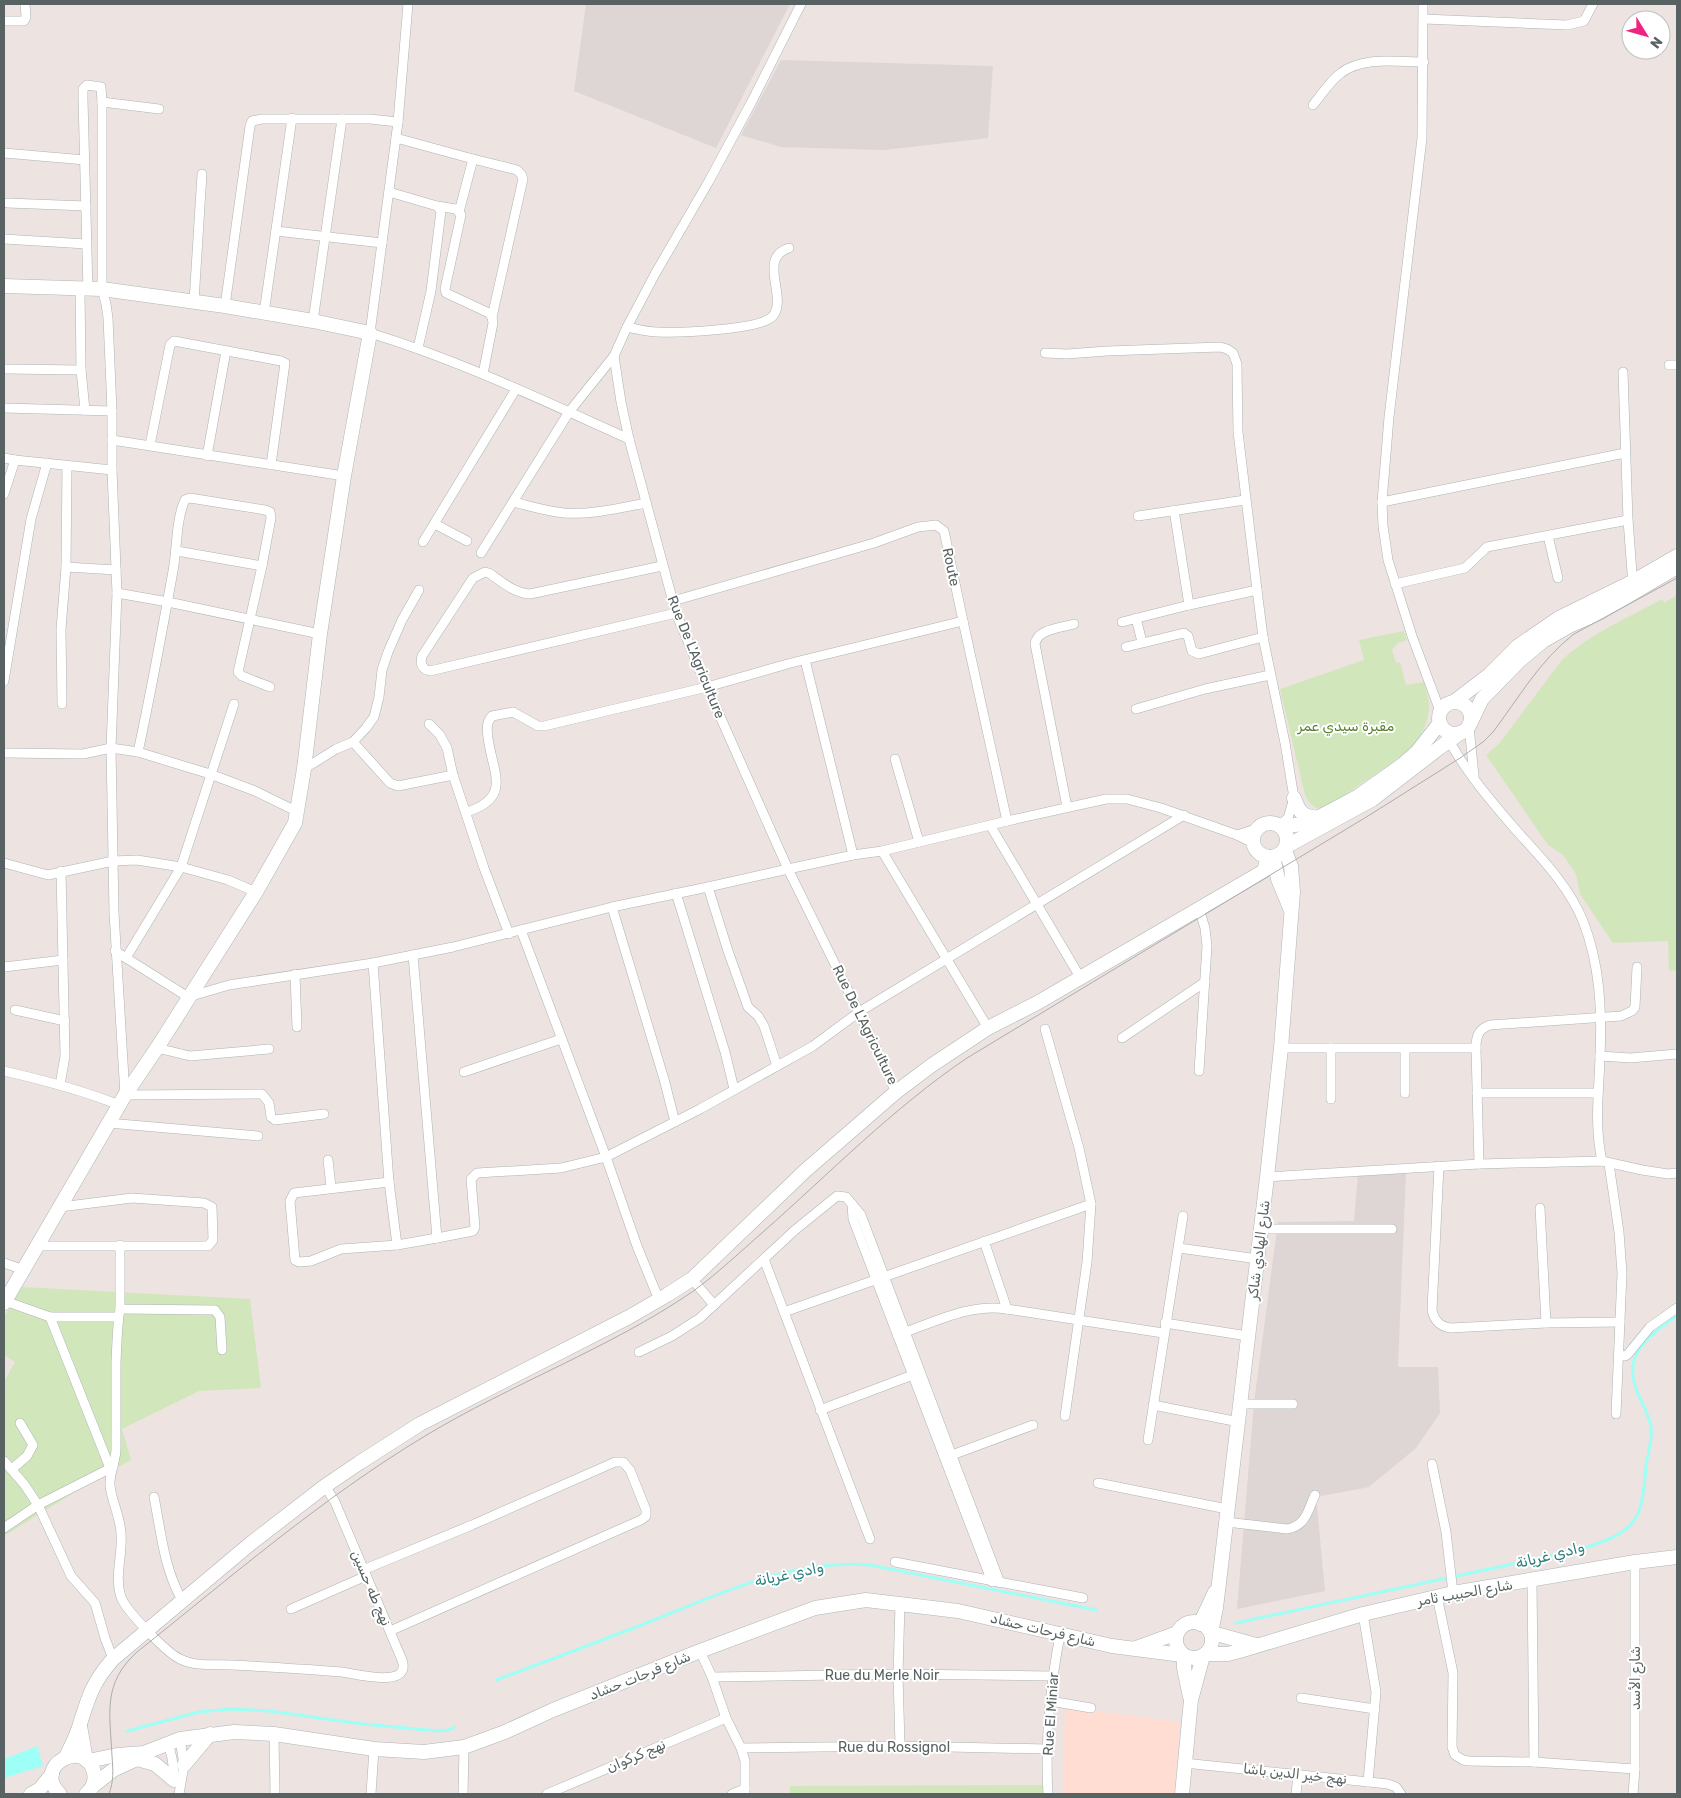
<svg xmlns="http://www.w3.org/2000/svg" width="1681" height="1798" viewBox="0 0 1681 1798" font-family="Rubik,Vazirmatn,sans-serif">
  <rect width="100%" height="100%" fill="#ede3e0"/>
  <path fill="#ffddd2" d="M1065 1707 1180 1722 1175 1794H1063Z"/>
  <g fill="#ddd6d5">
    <path d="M586 4H790L716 148 574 91Z"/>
    <path d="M781 60 993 66 988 138 884 150 781 147 741 135Z"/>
    <path d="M1406 1172 1398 1367H1438L1440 1413 1416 1448 1369 1487 1316 1497 1325 1591 1237 1609 1254 1403 1278 1222 1354 1221 1358 1174Z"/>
  </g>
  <g fill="#d2e6bb">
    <path d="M1677 595V970L1669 971 1668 941 1613 943 1580 894 1576 874 1563 855 1548 845 1486 755 1499 744 1561 661C1589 634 1628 618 1662 599L1664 603Z"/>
    <path d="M1404 631 1407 640 1398 643 1392 650 1396 663 1400 662 1406 685 1424 682C1426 690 1429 698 1429 705 1430 720 1420 738 1412 749L1324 809C1313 809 1310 804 1305 795L1280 689 1364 660 1359 640Z"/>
    <path d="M21 1287 250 1299 261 1388 199 1391 122 1429 131 1460 78 1490 4 1536V1382L15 1362 4 1355V1317Z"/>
    <path d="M1045 1785V1794H790V1786Z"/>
  </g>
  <path fill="#9dfff5" d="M37 1746 43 1766 4 1778V1759Z"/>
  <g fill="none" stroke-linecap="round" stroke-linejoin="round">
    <g stroke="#9dfff5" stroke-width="3">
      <path d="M1236 1623 1578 1550C1599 1543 1628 1536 1638 1514 1644 1499 1645 1480 1646 1465 1648 1453 1653 1438 1651 1427 1647 1404 1630 1390 1633 1365 1636 1343 1661 1328 1677 1315"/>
      <path d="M496 1680C547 1661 598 1642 649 1622 720 1594 792 1558 870 1565L1096 1610"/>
      <path d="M127 1731 199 1712 230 1709 269 1711 363 1724 438 1731 449 1730 454 1727"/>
    </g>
    <g stroke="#acb4b4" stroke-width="10">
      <g id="street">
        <path d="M408 4 398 122 370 333C459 360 544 401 629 439"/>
        <path d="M801 4 751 103 709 181 655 274 627 327 614 356 621 402 629 439 676 613 707 687 788 869 865 1025 896 1092"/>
        <path d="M1423 4 1422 138 1389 417 1382 502 1383 526 1388 560 1412 636 1440 711"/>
        <path d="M1424 19 1567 25 1584 21 1593 4"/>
        <path d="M4 21H24L26 17 25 4"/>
        <path d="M102 102 159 109"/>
        <path d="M1313 105C1322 94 1330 81 1341 73 1363 56 1398 62 1424 62"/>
        <path d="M396 138 473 159 459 212"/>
        <path d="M4 153 85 160"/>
        <path d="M473 159 517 170 521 174 523 179 492 317"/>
        <path d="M389 192 437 206 441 211 431 291 418 348"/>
        <path d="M7 203 86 206"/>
        <path d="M437 206 456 209 461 215 445 289 446 293 489 313 492 317 493 323 483 374"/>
        <path d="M276 231 382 243"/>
        <path d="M4 239 86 244"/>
        <path d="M80 289 81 370 85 410"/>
        <path d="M88 290 83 99V89L87 85 101 87 102 102V289L106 304 108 318 112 411V470L117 593 111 748 114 913 125 1095 262 1094 269 1103 271 1117 275 1120 324 1114"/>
        <path d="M194 301 202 174"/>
        <path d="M225 306 250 126 252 121 262 119H370L398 122"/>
        <path d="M264 313 292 118"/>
        <path d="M313 321 342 119"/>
        <path d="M627 327C637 329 646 332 657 332 677 333 761 330 773 316 788 297 757 258 789 248"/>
        <path d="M1045 353 1067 354 1107 351 1220 347 1227 349 1233 353 1237 364 1238 432 1257 590 1263 637 1285 743 1294 798 1288 818 1280 825"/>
        <path d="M1669 365H1677"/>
        <path d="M4 369 81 370"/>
        <path d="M1623 372 1628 520 1633 586"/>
        <path d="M4 408 112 411"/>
        <path d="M112 440 344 476"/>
        <path d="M150 445 170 345 174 341 281 361 285 363 271 465"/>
        <path d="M207 456 226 351"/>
        <path d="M4 458 15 460"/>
        <path d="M4 494 15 460 112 470"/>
        <path d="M513 502C530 506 546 511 564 513 591 515 620 508 646 503"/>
        <path d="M1382 502 1625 453"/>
        <path d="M1174 510 1189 605"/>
        <path d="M1138 516 1245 500"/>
        <path d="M435 524 467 541"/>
        <path d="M1548 536 1558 578"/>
        <path d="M423 542 516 389"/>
        <path d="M177 551 262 566"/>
        <path d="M481 553 569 412 614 356"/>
        <path d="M662 566 530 594C514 593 502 582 489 573L485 572 473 578 422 656C420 664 422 669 430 671L676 613"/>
        <path d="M66 567 116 570"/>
        <path d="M1395 584 1465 568 1487 547 1628 520"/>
        <path d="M117 593 168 602 320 634"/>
        <path d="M1136 618 1142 642"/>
        <path d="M963 621 1007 821"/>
        <path d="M1122 622 1189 605 1257 590"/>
        <path d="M1126 647 1184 633 1188 636 1192 651 1199 654 1263 637"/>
        <path d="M805 660 853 855"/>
        <path d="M4 681 31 519 47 463"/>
        <path d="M62 704 61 629 66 567 67 466"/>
        <path d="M1136 709 1205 689 1270 675"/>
        <path d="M429 724 440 735 447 748 453 775 484 868 509 934"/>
        <path d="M1469 726 1474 776"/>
        <path d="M1443 729C1461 766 1489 799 1516 830 1541 858 1569 886 1583 921 1600 964 1602 1011 1600 1056 1599 1093 1594 1124 1602 1161"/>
        <path d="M353 742 390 783 398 786 453 775"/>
        <path d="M138 752C151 692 162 632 173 571 177 551 176 518 185 500L190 498 265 510 270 512 271 518 262 566 238 672 242 676 270 687"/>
        <path d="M4 753 83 754 111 748 138 752 210 774 255 791 298 812"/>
        <path d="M895 759 919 842"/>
        <path d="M304 769 336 749 353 742 366 728 374 717 379 697 382 670 388 652 402 620 419 590"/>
        <path d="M1067 807 1035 644C1037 629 1061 628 1074 624"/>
        <path d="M467 812C512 797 493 774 488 738 487 729 486 723 492 716L513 712 538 726H544L707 687 791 663 963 621 944 531 936 525 918 527 874 543 673 601"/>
        <path d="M990 825 1080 977"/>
        <path d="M1237 835 1256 829"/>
        <path d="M882 851 988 1028"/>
        <path d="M4 863 48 875 113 861 137 860 181 867 228 880 256 892"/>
        <path d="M708 887 728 951 748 1007 758 1016 764 1026 777 1066"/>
        <path d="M676 893 725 1052 734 1089"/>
        <path d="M612 907 664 1079 675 1122"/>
        <path d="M1199 909 1205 928 1207 946 1199 1071"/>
        <path d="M521 930 606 1157 637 1246 659 1300"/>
        <path d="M115 951 188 997 229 985 373 963 453 947 612 907 708 887 788 869 853 855 882 851 1007 821 1106 799H1127L1161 808 1237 835 1253 843"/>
        <path d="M413 955 437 1238 473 1231 475 1227 471 1179 477 1173 561 1168 606 1157 700 1109 813 1046 859 1012 1184 815"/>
        <path d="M126 958 181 867 234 704"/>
        <path d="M373 963 389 1182 397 1245"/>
        <path d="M4 967 63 960"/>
        <path d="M295 974 297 1027"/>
        <path d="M15 1010 65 1021"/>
        <path d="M1045 1029 1079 1148 1091 1204 1087 1262 1065 1416"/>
        <path d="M1122 1038 1205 982"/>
        <path d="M157 1048 190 1056 269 1049"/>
        <path d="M1281 1048H1476"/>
        <path d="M1331 1048V1099"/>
        <path d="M1600 1056 1630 1058 1677 1054"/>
        <path d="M4 1071C43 1080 82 1090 119 1105"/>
        <path d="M464 1072 561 1039"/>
        <path d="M60 1085 65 1056 61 871"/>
        <path d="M1405 1093V1049"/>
        <path d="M1477 1093H1598"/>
        <path d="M108 1123 258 1136"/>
        <path d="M328 1160 331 1187"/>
        <path d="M1479 1164 1476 1048C1476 1037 1478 1029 1490 1025L1621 1016 1632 1011 1635 1007 1637 967"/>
        <path d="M1609 1164 1619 1232 1622 1273 1616 1414"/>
        <path d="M1439 1166 1432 1310C1434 1321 1441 1327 1451 1328L1546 1323 1620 1322"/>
        <path d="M1267 1177 1479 1164 1602 1161 1642 1170 1668 1174 1677 1173"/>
        <path d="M389 1182 294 1193 290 1201 295 1260 299 1262 311 1261 341 1249 397 1245 437 1238"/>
        <path d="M852 1204 853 1219 992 1582"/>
        <path d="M1540 1208 1546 1323"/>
        <path d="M1261 1229H1392"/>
        <path d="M120 1245V1309L215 1310 220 1317 222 1350"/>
        <path d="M38 1246H208L213 1240 212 1207 204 1203 132 1198 60 1207"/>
        <path d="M1179 1248 1258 1259"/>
        <path d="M764 1259 870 1539"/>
        <path d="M4 1263 24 1270"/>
        <path d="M692 1279 714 1305"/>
        <path d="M5 1301 50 1317H118"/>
        <path d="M120 1309C117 1326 117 1344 116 1362 116 1391 116 1420 116 1449 116 1461 109 1473 110 1486 112 1502 120 1516 121 1533 123 1555 114 1576 121 1597 126 1611 167 1653 180 1659 196 1667 216 1664 233 1665 269 1667 306 1669 342 1672 356 1674 412 1689 402 1660L335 1502 325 1486"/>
        <path d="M1007 1309 1163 1333"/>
        <path d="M784 1312 1091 1204"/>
        <path d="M50 1317 110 1468"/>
        <path d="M1165 1323 1248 1336"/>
        <path d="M900 1334C935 1322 970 1303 1007 1309L984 1241"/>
        <path d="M639 1352 672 1336 700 1318 795 1230 837 1196 846 1197 861 1215 1000 1583"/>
        <path d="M1619 1355 1625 1356 1628 1354 1650 1327 1677 1308"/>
        <path d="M1241 1404H1293"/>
        <path d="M1153 1405 1239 1422"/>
        <path d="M820 1410 918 1373"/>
        <path d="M1148 1440 1183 1216"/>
        <path d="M952 1455 1033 1425"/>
        <path d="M4 1461 24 1484 38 1505 71 1576 95 1603 105 1638 113 1659"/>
        <path d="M1432 1464 1446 1532 1453 1593"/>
        <path d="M12 1469 27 1456 33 1445 20 1423"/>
        <path d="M1098 1483 1227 1509"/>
        <path d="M154 1497C161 1532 164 1569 182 1600"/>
        <path d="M1226 1522 1287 1529C1306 1526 1308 1510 1315 1495"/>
        <path d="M4 1528 38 1505 113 1467"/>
        <path d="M895 1562 1083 1598"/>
        <path d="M363 1570 472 1525 615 1462H623L630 1470 646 1510V1516L641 1520 390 1631"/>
        <path d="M1532 1581 1534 1762"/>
        <path d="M1437 1596 1453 1673 1452 1747 1455 1755 1463 1760 1469 1761 1534 1762 1635 1769"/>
        <path d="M291 1609 366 1576"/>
        <path d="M1363 1614 1376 1692 1368 1782"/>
        <path d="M700 1651 712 1677 726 1718 741 1748 745 1761V1794"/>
        <path d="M712 1677 898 1674 1052 1676"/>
        <path d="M1301 1698 1375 1709"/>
        <path d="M1050 1701 1091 1708"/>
        <path d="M274 1734 275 1794"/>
        <path d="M168 1743 172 1758 175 1782"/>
        <path d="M900 1746 898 1674 900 1604"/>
        <path d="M741 1748 900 1746 1047 1749"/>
        <path d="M1184 1763 1388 1784 1396 1787 1401 1794"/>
        <path d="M179 1794 184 1765 180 1739"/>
        <path d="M371 1794 374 1749"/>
        <path d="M463 1794 464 1747"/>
        <path d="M547 1794 726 1718"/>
        <path d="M732 1794 745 1789"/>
        <path d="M1048 1794C1045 1741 1050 1687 1060 1635"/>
        <path d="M1296 1794 1298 1775"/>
        <path d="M1633 1794 1635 1769V1562"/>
      </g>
    </g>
    <g stroke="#adb6b7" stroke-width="15">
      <g id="secondary">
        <path d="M4 286 102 289 225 306 313 321 370 333 344 476 320 634 304 769 295 823 256 892 157 1048 125 1095 4 1303"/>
        <path d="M1455 701 1489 675 1518 646 1559 618 1632 582 1677 556"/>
        <circle cx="1455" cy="718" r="16"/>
        <path d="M1469 726 1482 699 1519 661 1543 641 1571 625 1599 613 1677 567"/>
        <path d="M1294 798C1300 814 1302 816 1319 818"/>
        <circle cx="1270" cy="840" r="17"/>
        <path d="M1282 827 1308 823 1357 797 1402 765 1417 752 1439 724"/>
        <path d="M1287 846 1373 799 1439 748 1460 733"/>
        <path d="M1273 857 1278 879 1290 908"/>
        <circle cx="1194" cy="1640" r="18"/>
        <path d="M1200 1624 1215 1592"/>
        <path d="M1211 1633 1216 1608 1267 1177 1281 1048 1293 892 1291 866 1285 851"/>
        <path d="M1212 1636 1220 1635 1256 1645"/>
        <path d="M1136 1648 1177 1633"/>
        <path d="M1205 1654H1228L1243 1650 1363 1614 1453 1593 1635 1562 1677 1557"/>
        <path d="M1184 1656V1668L1190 1697"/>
        <path d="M80 1726 86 1760"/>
        <path d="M66 1757C71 1746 77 1735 80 1724 89 1695 93 1682 113 1659L250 1544 325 1486 359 1463 420 1424 629 1317 667 1295 692 1279 806 1170 896 1092 932 1065 988 1028 1037 1003 1264 871 1268 857"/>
        <path d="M137 1759 155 1764 174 1780"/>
        <path d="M88 1761 117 1755 144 1753 180 1739 234 1732 274 1734 374 1749 424 1752 464 1747 505 1732 553 1710 700 1651 815 1608 866 1600 958 1611 1112 1646 1182 1655"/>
        <path d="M184 1765 210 1734"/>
        <path d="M94 1785 113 1770 137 1759 142 1755"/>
        <path d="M31 1794 40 1789 52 1774"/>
        <path d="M60 1794C30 1766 87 1736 94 1773 96 1782 92 1789 86 1794"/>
        <path d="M1182 1794 1191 1700 1203 1656"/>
      </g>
    </g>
    <use href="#street" stroke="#fff" stroke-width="9"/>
    <use href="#secondary" stroke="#fff" stroke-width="14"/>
    <path stroke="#acaeae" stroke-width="1" d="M109 1794C114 1781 113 1770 112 1756 110 1713 102 1684 137 1652 231 1577 322 1498 425 1436 511 1384 610 1348 692 1292 717 1274 740 1252 763 1232 830 1173 893 1108 967 1058L1368 816 1460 758 1483 742 1493 732C1518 699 1540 660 1574 634L1677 578"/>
  </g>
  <g text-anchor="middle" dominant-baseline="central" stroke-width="4" stroke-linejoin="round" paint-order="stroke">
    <g font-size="14" fill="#596262" stroke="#fff">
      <text transform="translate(951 567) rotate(78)">Route</text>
      <text transform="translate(696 657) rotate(68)">Rue De L'Agriculture</text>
      <text transform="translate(865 1025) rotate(64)">Rue De L'Agriculture</text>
      <text transform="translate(1259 1250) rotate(-83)">شارع الهادي شاكر</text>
      <text transform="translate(371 1588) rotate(67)">نهج طه حسين</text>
      <text transform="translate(1465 1593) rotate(-10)">شارع الحبيب ثامر</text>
      <text transform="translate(1043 1630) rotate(13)">شارع فرحات حشاد</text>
      <text x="882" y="1675">Rue du Merle Noir</text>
      <text transform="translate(640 1676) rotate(-22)">شارع فرحات حشاد</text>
      <text transform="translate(1635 1678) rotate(-90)">شارع الأسد</text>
      <text transform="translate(1051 1714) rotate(-86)">Rue El Miniar</text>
      <text x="894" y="1747">Rue du Rossignol</text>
      <text transform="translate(636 1756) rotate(-23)">نهج كركوان</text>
      <text transform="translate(1295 1774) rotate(6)">نهج خير الدين باشا</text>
    </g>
    <g font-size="14" fill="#588230" stroke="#fff">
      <text x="1346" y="726">مقبرة سيدي عمر</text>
    </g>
    <g font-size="15" font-style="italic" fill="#2b7e7c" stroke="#fff">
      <text transform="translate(1550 1555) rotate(-14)">وادي غريانة</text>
      <text transform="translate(789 1574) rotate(-12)">وادي غريانة</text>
    </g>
  </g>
  <rect width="1681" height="1798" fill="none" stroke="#596262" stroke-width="10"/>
  <g transform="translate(1646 35) rotate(127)"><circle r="24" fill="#ffffff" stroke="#bdc0c0"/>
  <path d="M0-4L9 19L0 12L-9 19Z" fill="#f02380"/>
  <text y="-8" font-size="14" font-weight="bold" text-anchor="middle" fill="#596262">N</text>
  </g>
</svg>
